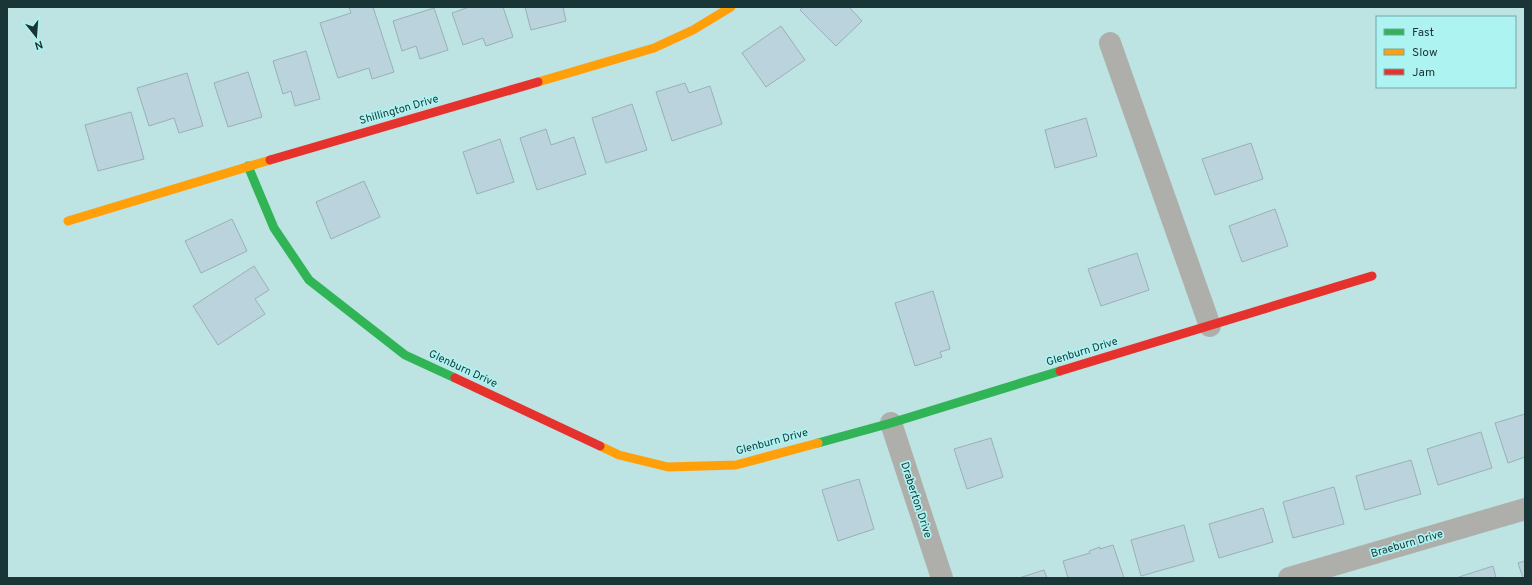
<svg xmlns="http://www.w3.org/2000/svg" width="1532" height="585" viewBox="0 0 1532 585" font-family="Overpass,sans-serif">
  <rect width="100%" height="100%" fill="#bde3e3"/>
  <g fill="#bbd3dc" stroke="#99b0b7">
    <path d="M349 7H373L394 72 372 79 369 68 338 78 320 23 351 13Z"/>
    <path d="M469 7H503L513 37 486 46 483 38 463 45 452 13Z"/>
    <path d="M525 7H563L566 21 531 30Z"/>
    <path d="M803 7H849L862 21 836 46 800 10Z"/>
    <path d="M434 8 448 50 420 59 416 46 402 51 393 21Z"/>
    <path d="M781 26 805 60 766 87 742 53Z"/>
    <path d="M306 51 320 99 295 106 291 91 283 94 273 61Z"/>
    <path d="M248 72 262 117 228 127 214 83Z"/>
    <path d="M187 73 203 126 179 133 174 118 149 126 137 88Z"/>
    <path d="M685 83 689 93 710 86 722 124 672 141 656 92Z"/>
    <path d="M632 104 647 150 606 163 592 118Z"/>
    <path d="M131 112 144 159 98 171 85 125Z"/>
    <path d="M1086 118 1097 156 1055 168 1045 130Z"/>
    <path d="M546 129 551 145 574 137 586 174 537 190 520 138Z"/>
    <path d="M500 139 514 182 477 194 463 152Z"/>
    <path d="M1251 143 1263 179 1215 195 1202 159Z"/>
    <path d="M364 181 380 217 331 239 316 202Z"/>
    <path d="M1275 209 1288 246 1242 262 1229 226Z"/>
    <path d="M232 219 247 251 201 273 185 241Z"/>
    <path d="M1137 253 1149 290 1101 306 1088 269Z"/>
    <path d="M254 266 269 290 255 299 265 314 218 345 193 306Z"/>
    <path d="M933 291 950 349 940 352 942 357 915 366 895 303Z"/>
    <path d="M1525 414V457L1508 463 1495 423Z"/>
    <path d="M1481 432 1492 468 1438 485 1427 449Z"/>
    <path d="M991 438 1003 477 967 489 954 449Z"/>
    <path d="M1411 460 1421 494 1365 510 1356 476Z"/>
    <path d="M859 479 874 529 838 541 822 490Z"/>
    <path d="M1334 487 1344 524 1293 538 1283 502Z"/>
    <path d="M1263 508 1273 542 1219 558 1209 524Z"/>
    <path d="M1184 525 1194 561 1141 576 1131 540Z"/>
    <path d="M1113 545 1124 578H1068L1063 561 1090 553 1089 551 1100 547V549Z"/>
    <path d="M1525 561V578H1523L1518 563Z"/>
    <path d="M1493 566 1496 578H1456Z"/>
    <path d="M1044 570 1047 578H1019Z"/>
  </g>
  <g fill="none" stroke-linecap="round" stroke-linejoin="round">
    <g stroke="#aeafaa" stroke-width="22">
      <path d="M1110 43 1210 326"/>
      <path d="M891 423 942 578"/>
      <path d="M1289 578 1525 509"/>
    </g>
    <g stroke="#30b455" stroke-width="9">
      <path d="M248 166 274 228 309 280 405 355 455 378"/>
      <path d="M818 443 891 423 1060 371"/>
    </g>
    <g stroke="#ff9f0a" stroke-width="9">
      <path d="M538 82 654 48 693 30 731 7"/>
      <path d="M68 221 270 160"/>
      <path d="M600 446 619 455 668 467 736 465 818 443"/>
    </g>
    <g stroke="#e5322d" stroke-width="9">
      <path d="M270 160 538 82"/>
      <path d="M1060 371 1372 276"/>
      <path d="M455 378 600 446"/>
    </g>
  </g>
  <g text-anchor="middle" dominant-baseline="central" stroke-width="3.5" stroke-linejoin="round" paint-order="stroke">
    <g font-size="11" fill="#193535" stroke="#adf3f2">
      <text transform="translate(399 110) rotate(-16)">Shillington Drive</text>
      <text transform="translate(1082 352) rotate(-17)">Glenburn Drive</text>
      <text transform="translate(463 369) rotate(25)">Glenburn Drive</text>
      <text transform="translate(772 442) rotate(-15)">Glenburn Drive</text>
      <text transform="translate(916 500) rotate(72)">Draberton Drive</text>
      <text transform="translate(1407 544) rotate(-16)">Braeburn Drive</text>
    </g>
  </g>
  <rect width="1532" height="585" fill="none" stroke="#193535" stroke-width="16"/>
  <rect x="1376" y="16" width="140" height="72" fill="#adf3f2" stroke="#72a7a6"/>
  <rect x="1384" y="29" width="20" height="6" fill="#30b455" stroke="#72a7a6"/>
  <text x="1412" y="36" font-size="12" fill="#193535">Fast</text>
  <rect x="1384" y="49" width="20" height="6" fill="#ff9f0a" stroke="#72a7a6"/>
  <text x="1412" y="56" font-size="12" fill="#193535">Slow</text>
  <rect x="1384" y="69" width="20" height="6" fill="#e5322d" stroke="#72a7a6"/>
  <text x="1412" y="76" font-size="12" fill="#193535">Jam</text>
  <g transform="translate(36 36) rotate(163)" stroke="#adf3f2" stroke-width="3" paint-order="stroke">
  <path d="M0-3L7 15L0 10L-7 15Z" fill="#193535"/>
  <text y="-6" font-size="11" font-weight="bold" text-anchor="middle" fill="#193535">N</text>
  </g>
</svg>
